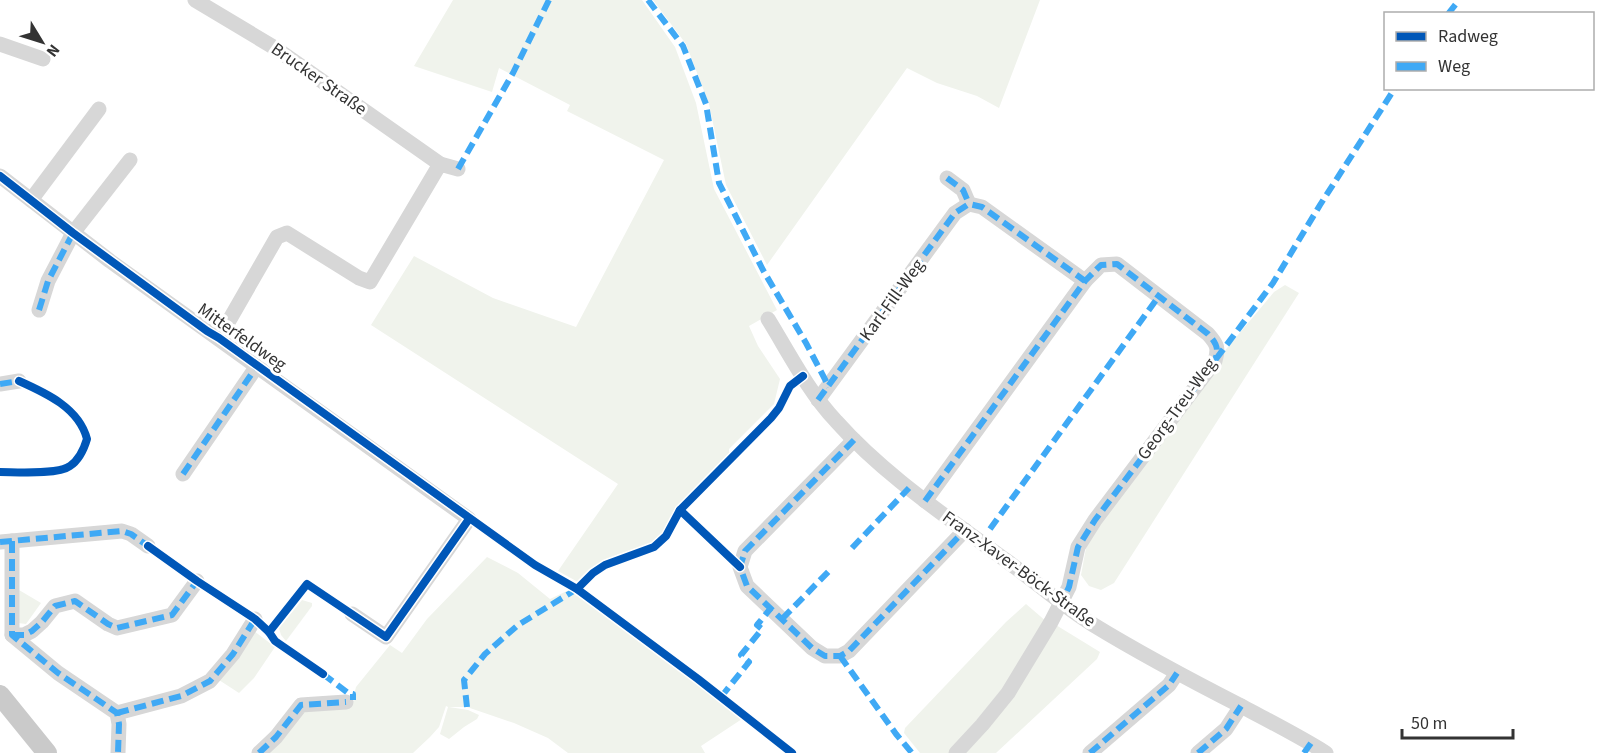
<svg xmlns="http://www.w3.org/2000/svg" width="1606" height="753" viewBox="0 0 1606 753" font-family="'Source Sans 3',sans-serif">
  <rect width="100%" height="100%" fill="#fff"/>
  <g fill="#f0f3ec">
    <path d="M453 0H642L675 47 696 103 714 189 777 310 749 326 758 346 780 379 774 404 729 449V455L675 510 661 537 656 541 643 547 619 554 602 562 578 582 558 571 618 484 371 325 414 256 493 298 576 327 664 160 567 111 570 105 499 68 492 92 414 66Z"/>
    <path d="M653 0H1040L999 108 977 96 937 83 907 68 767 265 726 185 709 104 686 44Z"/>
    <path d="M1285 285 1299 293 1114 583 1101 590 1089 586 1081 575 1086 548 1091 536 1222 354 1274 292Z"/>
    <path d="M487 557 518 573 550 599 569 590 649 646 742 719 701 746 705 753H568L548 738 514 723 467 707H449L468 710 479 715 477 719 464 727 449 739 440 734 448 707 446 706 439 727 430 737 413 753H266L303 711 346 702 354 701 356 698 354 695 356 687 390 645 402 653 427 619Z"/>
    <path d="M19 590 41 603 26 624 18 623Z"/>
    <path d="M302 600 312 603V606L286 641 281 635 279 628Z"/>
    <path d="M1026 604 1047 622 1020 667 950 753H920L904 733 905 728 1006 622Z"/>
    <path d="M1051 622 1100 652 1097 659 996 753H956Z"/>
    <path d="M254 631 275 647 254 678 239 693 219 680Z"/>
  </g>
  <g fill="none" stroke-linecap="round" stroke-linejoin="round">
    <g stroke="#d7d7d7" stroke-width="15">
      <path d="M195 0 275 48 440 164"/>
      <path d="M0 44 43 59"/>
      <path d="M0 176 110 261 469 519 386 637 352 614"/>
      <path d="M947 178 963 190 969 204"/>
      <path d="M31 200 99 109"/>
      <path d="M39 310 48 281 73 233 130 160"/>
      <path d="M768 319C789 353 808 391 836 421 884 475 946 516 1004 559 1034 580 1061 605 1092 624 1141 654 1192 681 1243 707 1271 722 1299 736 1326 753"/>
      <path d="M219 338 277 237 287 233 359 278 370 282 440 164 458 169"/>
      <path d="M0 384 19 381"/>
      <path d="M818 400 955 213 969 204 982 207 1085 281"/>
      <path d="M854 440 745 551 740 567 747 586 812 648 825 656H840L849 651 965 530"/>
      <path d="M183 474 257 366"/>
      <path d="M925 501 1085 281 1101 265 1117 264 1208 334C1217 344 1219 348 1215 361L1095 520 1078 547 1069 587 1051 622 1008 693 982 725 956 753"/>
      <path d="M12 541V635L58 673 117 713 119 724 118 753"/>
      <path d="M0 542 122 531 131 534 148 546"/>
      <path d="M12 635H24L32 631 42 622 55 606 75 601 108 624 117 628 172 615 197 581"/>
      <path d="M117 713 181 696 210 681 233 654 255 619"/>
      <path d="M259 753 276 737 301 705 346 702"/>
      <path d="M1090 753 1169 685 1177 673"/>
      <path d="M1198 753 1226 729 1241 706"/>
    </g>
    <path stroke="#cacaca" stroke-width="20" d="M0 695 47 753"/>
    <g stroke="#3fa9f5" stroke-width="6" stroke-dasharray="12 6" stroke-linecap="butt">
      <path d="M648 0 683 46 706 104 719 183 763 270 806 343 829 387"/>
      <path d="M1448 14 1459 0"/>
      <path d="M458 169 513 73 549 0"/>
      <path d="M947 178 963 190 969 204"/>
      <path d="M39 310 48 281 73 233"/>
      <path d="M1216 359 1273 283 1320 205 1395 88"/>
      <path d="M0 384 19 381 23 383"/>
      <path d="M818 400 955 213 969 204 982 207 1085 281"/>
      <path d="M854 440 745 551 740 567 747 586 812 648 825 656H840L849 651 965 530"/>
      <path d="M183 474 257 366"/>
      <path d="M925 501 1085 281 1101 265 1117 264 1208 334C1217 344 1219 348 1215 361L1095 520 1078 547 1069 587 1061 604"/>
      <path d="M990 529 1159 296"/>
      <path d="M12 541V635L58 673 117 713 119 724 118 753"/>
      <path d="M0 542 122 531 131 534 148 546"/>
      <path d="M852 548 909 488"/>
      <path d="M782 619 831 569"/>
      <path d="M12 635H24L32 631 42 622 55 606 75 601 108 624 117 628 172 615 197 581"/>
      <path d="M840 656 896 734 912 753"/>
      <path d="M323 674 348 693 353 694V700"/>
      <path d="M721 697 749 662 741 655 762 629 757 625 771 608"/>
      <path d="M467 707 464 680 485 654 518 625 577 589"/>
      <path d="M117 713 181 696 210 681 233 654 255 619"/>
      <path d="M259 753 276 737 301 705 346 702"/>
      <path d="M1090 753 1169 685 1177 673"/>
      <path d="M1198 753 1226 729 1241 706"/>
      <path d="M1304 753 1311 743"/>
    </g>
    <g stroke="#fff" stroke-width="11">
      <g id="cycleway">
        <path d="M0 176 73 233 207 331 219 338 535 565 577 589 698 679 792 753"/>
        <path d="M0 472C16 472 58 475 70 466 79 460 84 449 87 439 79 408 46 393 19 381"/>
        <path d="M680 510 740 567"/>
        <path d="M148 546 197 581 255 619 269 632 275 641 323 674"/>
        <path d="M577 589 593 573 605 565 654 547 666 536 680 510 771 418 779 408 790 386 803 376"/>
        <path d="M269 632 307 584 386 637 469 519"/>
      </g>
    </g>
    <use href="#cycleway" stroke="#0057b8" stroke-width="8"/>
  </g>
  <g text-anchor="middle" dominant-baseline="central" stroke-width="6" stroke-linejoin="round" paint-order="stroke">
    <g font-size="18" fill="#333" stroke="#fff">
      <text transform="translate(319 79) rotate(35)">Brucker Straße</text>
      <text transform="translate(892 300) rotate(-54)">Karl-Fill-Weg</text>
      <text transform="translate(242 337) rotate(35)">Mitterfeldweg</text>
      <text transform="translate(1177 409) rotate(-54)">Georg-Treu-Weg</text>
      <text transform="translate(1019 569) rotate(36)">Franz-Xaver-Böck-Straße</text>
    </g>
  </g>
  <rect x="1384" y="12" width="210" height="78" fill="#ffffff" stroke="#adadad" stroke-width="1.5"/>
  <rect x="1396" y="32" width="30" height="9" fill="#0057b8" stroke="#adadad" stroke-width="1.5"/>
  <text x="1438" y="42" font-size="18" fill="#333333">Radweg</text>
  <rect x="1396" y="62" width="30" height="9" fill="#3fa9f5" stroke="#adadad" stroke-width="1.5"/>
  <text x="1438" y="72" font-size="18" fill="#333333">Weg</text>
  <g transform="translate(42 42) rotate(128)" stroke="#ffffff" stroke-width="4.5" paint-order="stroke">
  <path d="M0-4.5L10 22L0 15L-10 22Z" fill="#333333"/>
  <text y="-9" font-size="16" font-weight="bold" text-anchor="middle" fill="#333333">N</text>
  </g>
  <path d="M1402 729v9h111v-9" fill="none" stroke="#333333" stroke-width="3"/>
  <text x="1411" y="729" font-size="18" fill="#333333" stroke="#ffffff" stroke-width="4.5" paint-order="stroke">50 m</text>
</svg>
